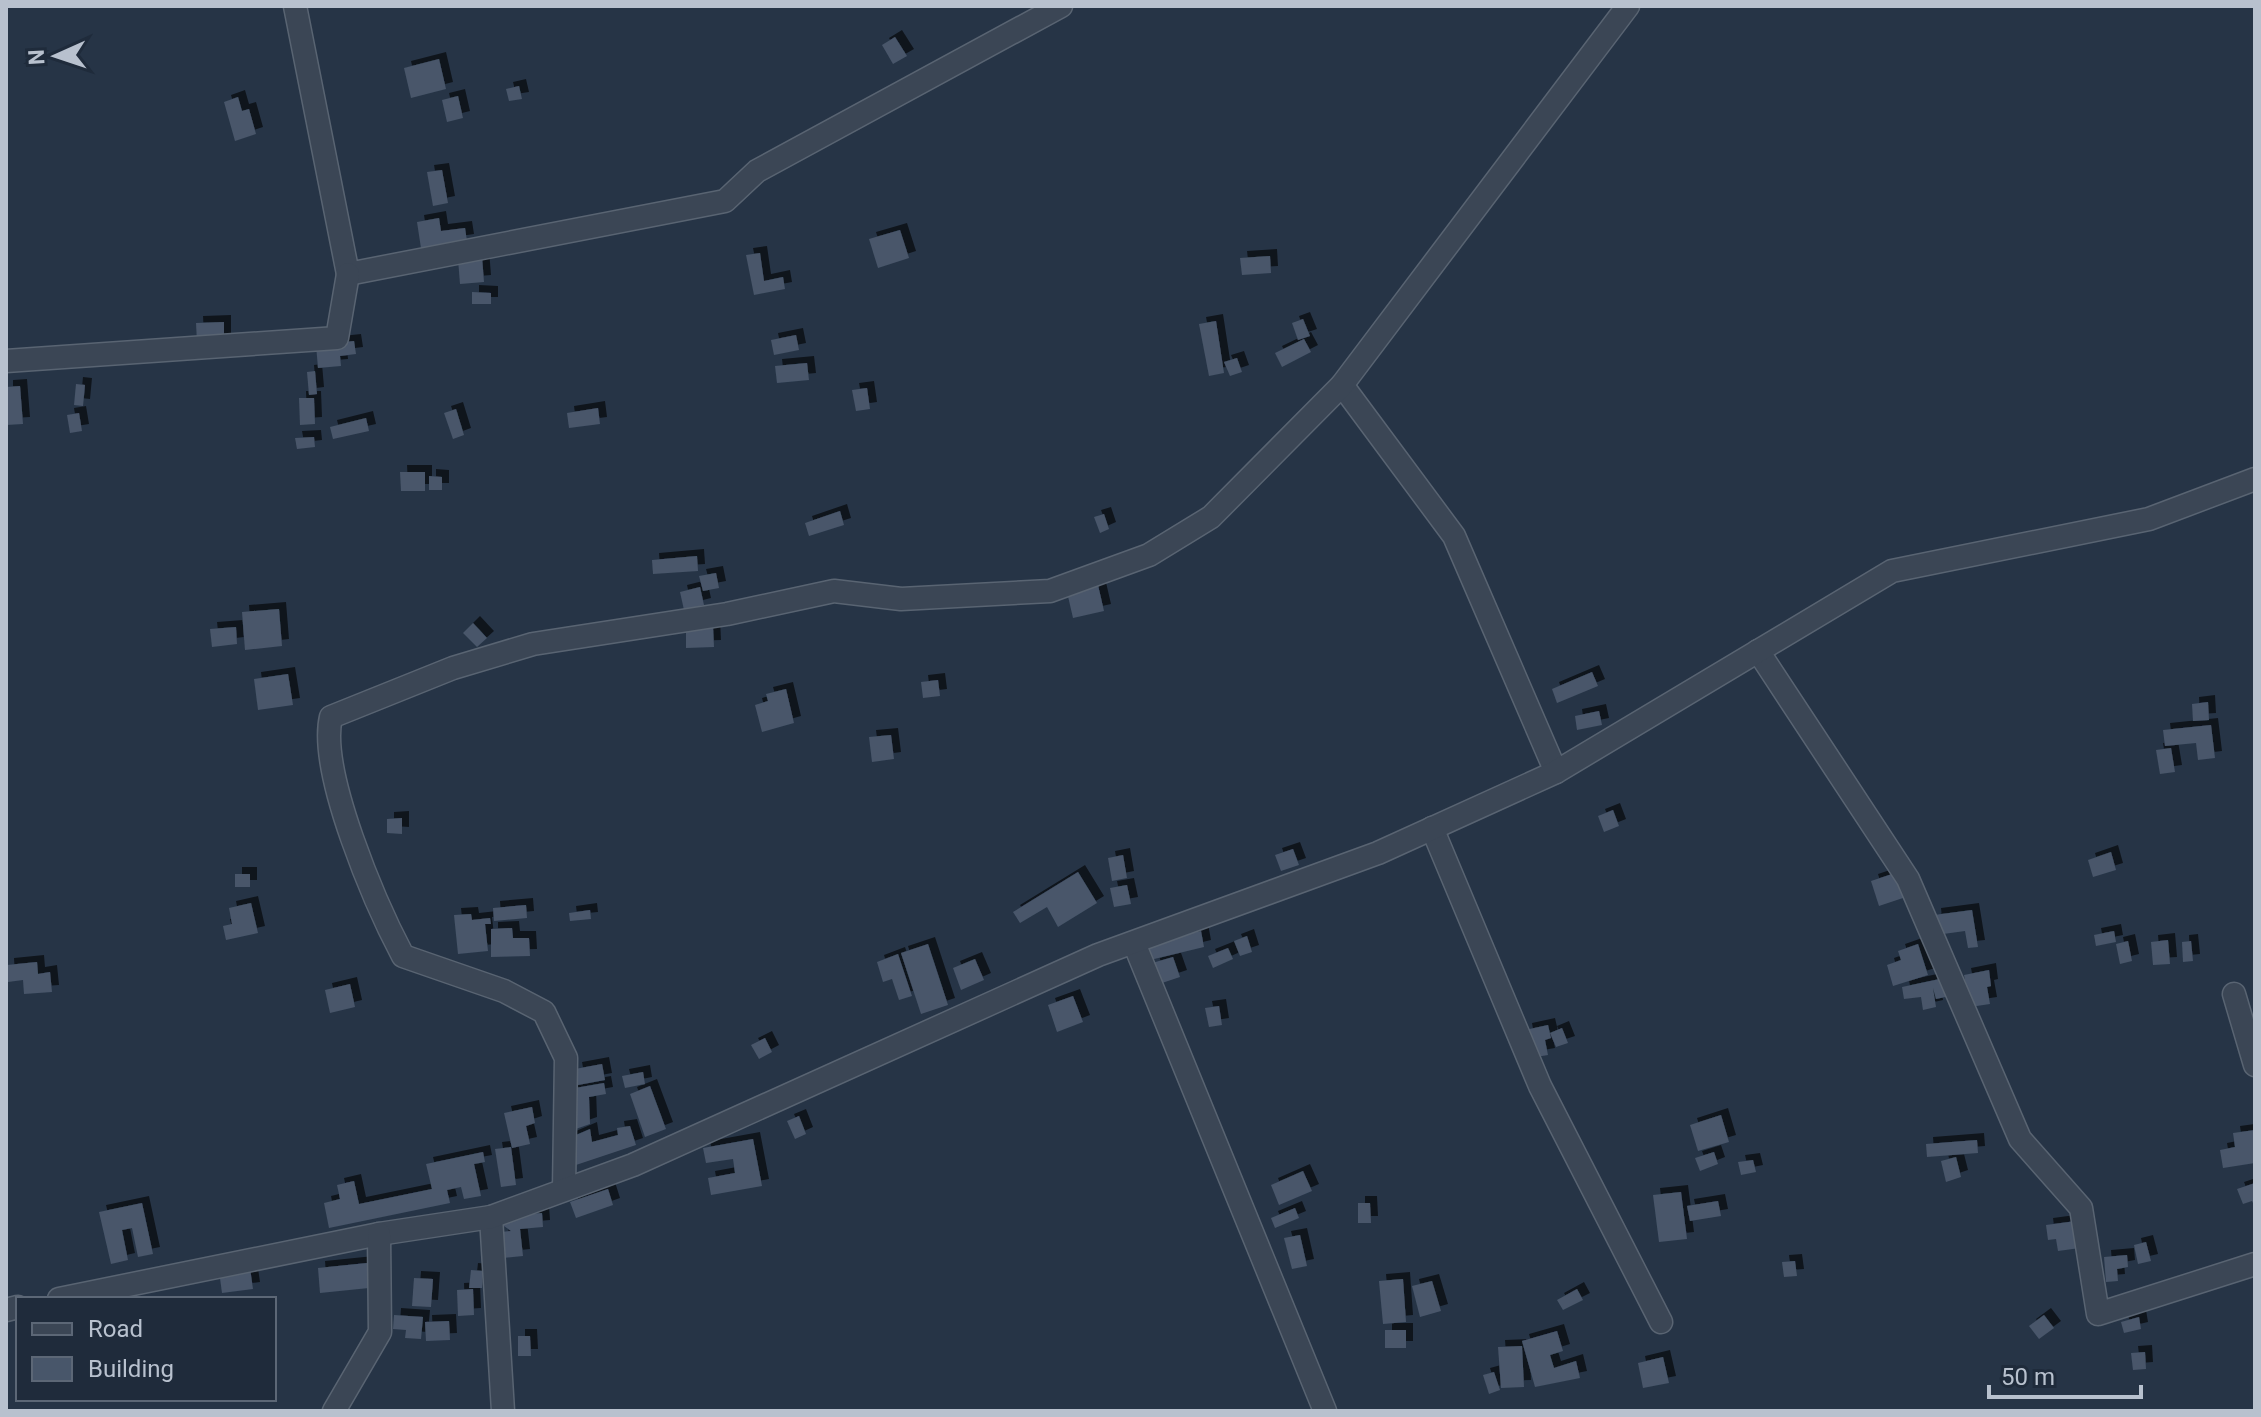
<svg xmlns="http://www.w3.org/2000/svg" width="2261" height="1417" viewBox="0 0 2261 1417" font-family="Roboto,sans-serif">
  <defs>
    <filter id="shadow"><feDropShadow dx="7" dy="-7" stdDeviation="0" flood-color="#0009"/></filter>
  </defs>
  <rect width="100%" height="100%" fill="#263446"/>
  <g fill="#48566a" filter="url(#shadow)">
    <path d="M895 37 907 56 893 64 882 45Z"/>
    <path d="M439 59 446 89 411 98 404 68Z"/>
    <path d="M519 86 522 99 509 101 506 89Z"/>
    <path d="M458 96 463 118 447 122 442 100Z"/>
    <path d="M238 97 242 111 249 109 256 134 235 141 224 102Z"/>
    <path d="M442 170 448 203 433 206 427 172Z"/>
    <path d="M439 218 441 231 465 228 467 241 421 248 417 222Z"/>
    <path d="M900 230 909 258 878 268 869 239Z"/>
    <path d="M760 253 764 281 783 277 785 289 754 295 746 255Z"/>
    <path d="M1270 256 1271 273 1242 275 1240 258Z"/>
    <path d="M482 257 484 282 460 284 458 259Z"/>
    <path d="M472 292 491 293V304H472Z"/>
    <path d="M1303 319 1310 336 1298 340 1292 323Z"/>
    <path d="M1216 321 1224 373 1209 376 1199 324Z"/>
    <path d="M224 322V340L197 342 196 323Z"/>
    <path d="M796 335 799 350 774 355 771 340Z"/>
    <path d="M1304 339 1311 352 1282 367 1275 353Z"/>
    <path d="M354 341 356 354 340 356 341 366 318 368 316 345Z"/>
    <path d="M1237 358 1242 372 1230 376 1224 362Z"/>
    <path d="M807 363 809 380 777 383 775 366Z"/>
    <path d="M315 371 317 394 309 395 307 372Z"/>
    <path d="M76 384 85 385 83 406 74 405Z"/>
    <path d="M20 386 23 424 6 425V387Z"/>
    <path d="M867 388 870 409 856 411 852 390Z"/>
    <path d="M299 398H314L315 424 300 425Z"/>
    <path d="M598 408 600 424 569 428 567 413Z"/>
    <path d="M456 409 464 435 453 439 444 413Z"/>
    <path d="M79 413 82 431 70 433 67 415Z"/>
    <path d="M366 418 369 431 333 439 330 427Z"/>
    <path d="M314 437 315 447 297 449 295 438Z"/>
    <path d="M400 472H425V491H401Z"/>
    <path d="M429 476 442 477V490H429Z"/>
    <path d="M840 511 844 525 809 536 805 523Z"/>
    <path d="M1104 514 1109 529 1100 533 1094 517Z"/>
    <path d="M697 556 698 571 653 574 652 560Z"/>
    <path d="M716 573 719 588 703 591 699 576Z"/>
    <path d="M1098 585 1104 611 1073 618 1067 592Z"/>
    <path d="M700 587 704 605 684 610 680 592Z"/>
    <path d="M279 609 282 646 245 650 242 612Z"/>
    <path d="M473 623 487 638 477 647 463 633Z"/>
    <path d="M713 626 714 647 686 648V627Z"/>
    <path d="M236 627 237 644 212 647 210 629Z"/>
    <path d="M1592 672 1598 686 1557 703 1552 689Z"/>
    <path d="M288 674 293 705 258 710 254 679Z"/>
    <path d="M938 680 940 696 923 698 921 682Z"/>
    <path d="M786 689 794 723 762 732 755 705 768 701 766 694Z"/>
    <path d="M2208 702 2209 720 2193 721 2192 704Z"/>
    <path d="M1599 711 1602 725 1577 730 1575 716Z"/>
    <path d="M2211 725 2215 758 2198 760 2196 743 2165 746 2163 730Z"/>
    <path d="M891 735 894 759 872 762 869 737Z"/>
    <path d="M2171 748 2175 772 2160 774 2156 750Z"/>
    <path d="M1613 810 1619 826 1604 832 1598 816Z"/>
    <path d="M402 818V834L387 833V819Z"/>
    <path d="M1293 849 1299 865 1281 871 1275 855Z"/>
    <path d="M2111 852 2116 870 2093 877 2088 860Z"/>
    <path d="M1123 855 1127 878 1112 881 1108 858Z"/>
    <path d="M1901 871 1909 896 1879 906 1871 881Z"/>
    <path d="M1078 872 1097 903 1058 927 1047 907 1020 923 1013 912Z"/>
    <rect x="235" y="874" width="15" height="13"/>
    <path d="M1127 885 1131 904 1114 907 1110 888Z"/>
    <path d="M251 903 258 933 226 940 223 926 232 924 229 908Z"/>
    <path d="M526 905 527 918 494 921 493 908Z"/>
    <path d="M590 910 591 919 570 921 569 913Z"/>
    <path d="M1972 910 1978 947 1968 948 1965 931 1936 935 1934 915Z"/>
    <path d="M471 914 472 920 490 918 491 924H485L488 951 458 954 454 915Z"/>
    <path d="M512 928 513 938H529L530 956 491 957V929Z"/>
    <path d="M1201 931 1204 947 1150 960 1146 944Z"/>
    <path d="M2114 931 2116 942 2096 946 2094 935Z"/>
    <path d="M1247 936 1252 952 1240 956 1234 941Z"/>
    <path d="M2168 940 2170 964 2153 965 2151 942Z"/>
    <path d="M2128 941 2132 961 2120 964 2116 944Z"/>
    <path d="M2191 941 2193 961 2183 962 2182 942Z"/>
    <path d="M928 944 948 1005 921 1014 901 953Z"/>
    <path d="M1918 944 1928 975 1893 986 1887 965 1901 960 1898 951Z"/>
    <path d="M1228 948 1233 959 1213 968 1208 956Z"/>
    <path d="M898 954 912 996 899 1000 892 979 883 982 877 962Z"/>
    <path d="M1173 957 1180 977 1159 984 1152 963Z"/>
    <path d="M975 959 984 980 961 990 953 968Z"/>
    <path d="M37 962 38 974 50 972 52 992 24 994 23 980 8 982 7 965Z"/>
    <path d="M1989 970 1991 986 1987 987 1990 1004 1970 1007 1964 975Z"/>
    <path d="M1949 977 1959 994 1936 999 1933 988 1936 1007 1923 1010 1921 997 1904 999 1902 987Z"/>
    <path d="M350 984 355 1007 330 1013 325 990Z"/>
    <path d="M1073 996 1083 1022 1057 1032 1048 1005Z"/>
    <path d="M1219 1006 1222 1025 1209 1027 1205 1008Z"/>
    <path d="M1548 1025 1551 1038 1545 1040 1548 1055 1530 1058 1525 1030Z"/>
    <path d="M1562 1028 1568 1043 1556 1047 1550 1033Z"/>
    <path d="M765 1038 772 1052 759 1059 751 1045Z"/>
    <path d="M602 1064 605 1080 578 1085 575 1069Z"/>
    <path d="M643 1072 645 1084 625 1088 622 1076Z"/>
    <path d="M604 1083 606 1094 589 1097 590 1124 570 1131 569 1089Z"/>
    <path d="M650 1086 666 1129 645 1137 630 1094Z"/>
    <path d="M532 1107 535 1123 526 1126 530 1144 512 1148 504 1113Z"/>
    <path d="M1721 1115 1729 1142 1698 1151 1690 1125Z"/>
    <path d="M799 1116 806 1134 795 1139 787 1121Z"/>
    <path d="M630 1126 636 1145 573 1166 569 1138 590 1129 592 1142 618 1135 617 1128Z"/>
    <path d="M2255 1130V1163L2223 1168 2220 1150 2235 1147 2233 1133Z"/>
    <path d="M753 1139 762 1186 711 1195 708 1178 735 1173 733 1159 706 1163 703 1148Z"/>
    <path d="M1977 1140 1978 1153 1927 1157 1926 1144Z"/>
    <path d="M511 1147 516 1185 501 1187 495 1149Z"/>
    <path d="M483 1152 485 1162 474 1164 481 1196 464 1199 461 1187 447 1190 450 1203 329 1228 324 1203 340 1199 337 1185 354 1181 359 1204 432 1189 426 1164Z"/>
    <path d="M1714 1152 1718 1164 1700 1171 1695 1158Z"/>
    <path d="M1956 1157 1961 1177 1946 1182 1941 1161Z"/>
    <path d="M1753 1160 1756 1172 1741 1175 1738 1162Z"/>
    <path d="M1303 1171 1312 1191 1279 1205 1271 1185Z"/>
    <path d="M2255 1183V1207L2252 1201 2243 1204 2237 1189Z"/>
    <path d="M608 1189 613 1205 576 1218 570 1202Z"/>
    <path d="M1681 1192 1687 1239 1659 1242 1653 1195Z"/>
    <path d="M1718 1201 1721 1216 1690 1221 1687 1206Z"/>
    <path d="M142 1203 153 1254 138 1257 132 1228 122 1230 128 1260 111 1264 99 1212Z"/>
    <path d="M1358 1203H1370L1371 1223H1358Z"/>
    <path d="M1295 1208 1299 1218 1275 1228 1271 1218Z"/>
    <path d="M542 1213 543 1227 520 1229 523 1256 503 1258 501 1232 511 1231 491 1217Z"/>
    <path d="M2076 1221 2080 1248 2058 1251 2056 1239 2048 1240 2046 1225Z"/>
    <path d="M1300 1235 1307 1266 1292 1269 1284 1238Z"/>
    <path d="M2146 1242 2151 1261 2138 1264 2134 1245Z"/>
    <path d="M2127 1255 2128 1267 2117 1269 2118 1281 2106 1282 2104 1257Z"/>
    <path d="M1795 1261 1797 1276 1784 1277 1782 1262Z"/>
    <path d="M367 1263 369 1288 320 1293 318 1268Z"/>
    <path d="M250 1268 253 1289 222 1293 219 1271Z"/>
    <path d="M471 1270 483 1271 482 1288H469Z"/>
    <path d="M414 1278 433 1279 431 1307 412 1306Z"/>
    <path d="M1403 1279 1406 1322 1383 1324 1379 1281Z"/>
    <path d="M1432 1281 1441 1311 1420 1317 1412 1286Z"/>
    <path d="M473 1289 474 1315 458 1316 457 1290Z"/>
    <path d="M1577 1289 1583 1300 1563 1310 1557 1300Z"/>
    <path d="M394 1315 423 1317 421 1339 405 1338 406 1330 393 1329Z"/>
    <path d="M2044 1315 2054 1328 2039 1339 2029 1326Z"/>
    <path d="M2139 1317 2141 1329 2124 1333 2121 1322Z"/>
    <path d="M449 1321 450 1340 426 1341 425 1322Z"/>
    <rect x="1385" y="1330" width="21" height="18"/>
    <path d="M1557 1331 1563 1351 1550 1355 1554 1368 1576 1361 1580 1378 1535 1387 1522 1341Z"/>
    <path d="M518 1336H530L531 1356H518Z"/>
    <path d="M1522 1346 1524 1387 1501 1388 1498 1347Z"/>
    <path d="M2145 1352 2146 1369 2133 1370 2131 1353Z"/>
    <path d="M1663 1357 1669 1383 1643 1388 1638 1363Z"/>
    <path d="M1494 1372 1500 1390 1489 1394 1483 1375Z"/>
  </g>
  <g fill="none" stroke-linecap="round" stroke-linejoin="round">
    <g stroke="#596472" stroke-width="25">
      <g id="minor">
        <path d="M295 6 348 274 725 201 757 171 1061 6"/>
        <path d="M6 361 337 338 348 274"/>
        <path d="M1342 385 1454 536 1556 772"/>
        <path d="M1758 651 1908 879 2020 1139 2081 1208 2098 1314 2255 1264"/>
        <path d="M1432 828 1540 1086 1661 1322"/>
        <path d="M1134 943 1325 1411"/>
        <path d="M2234 994 2255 1065"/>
        <path d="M564 1189 566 1058 544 1012 504 991 403 956C376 905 318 772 331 717L453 668 533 644 727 614 834 591 901 599 1050 591 1149 555 1211 517 1342 385 1628 6"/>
        <path d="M491 1217 503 1411"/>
        <path d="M59 1299 379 1234 491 1217 633 1165 1098 955 1378 853 1556 772 1892 571 2149 519 2255 479"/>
        <path d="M6 1310 18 1307"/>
        <path d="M334 1411 380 1332 379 1234"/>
      </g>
    </g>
    <use href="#minor" stroke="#3b4655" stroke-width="22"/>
  </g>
  <rect width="2261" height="1417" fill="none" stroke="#b8c1ce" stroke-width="16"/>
  <rect x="16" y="1297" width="260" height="104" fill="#1f2b3b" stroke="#5c6776" stroke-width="2"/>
  <rect x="32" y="1323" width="40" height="12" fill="#3b4655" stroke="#5c6776" stroke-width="2"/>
  <text x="88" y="1337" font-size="24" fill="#b8c1ce">Road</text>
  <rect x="32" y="1357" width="40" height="24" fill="#48566a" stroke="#5c6776" stroke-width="2"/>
  <text x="88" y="1377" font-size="24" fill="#b8c1ce">Building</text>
  <g transform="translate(56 56) rotate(267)" stroke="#1f2b3b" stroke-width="6" paint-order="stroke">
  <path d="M0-6L14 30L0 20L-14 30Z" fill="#b8c1ce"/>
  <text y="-12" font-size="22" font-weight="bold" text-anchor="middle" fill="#b8c1ce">N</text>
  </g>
  <path d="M1989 1385v12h152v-12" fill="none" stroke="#b8c1ce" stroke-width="4"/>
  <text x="2001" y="1385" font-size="24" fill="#b8c1ce" stroke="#1f2b3b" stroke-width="6" paint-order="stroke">50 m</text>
</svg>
